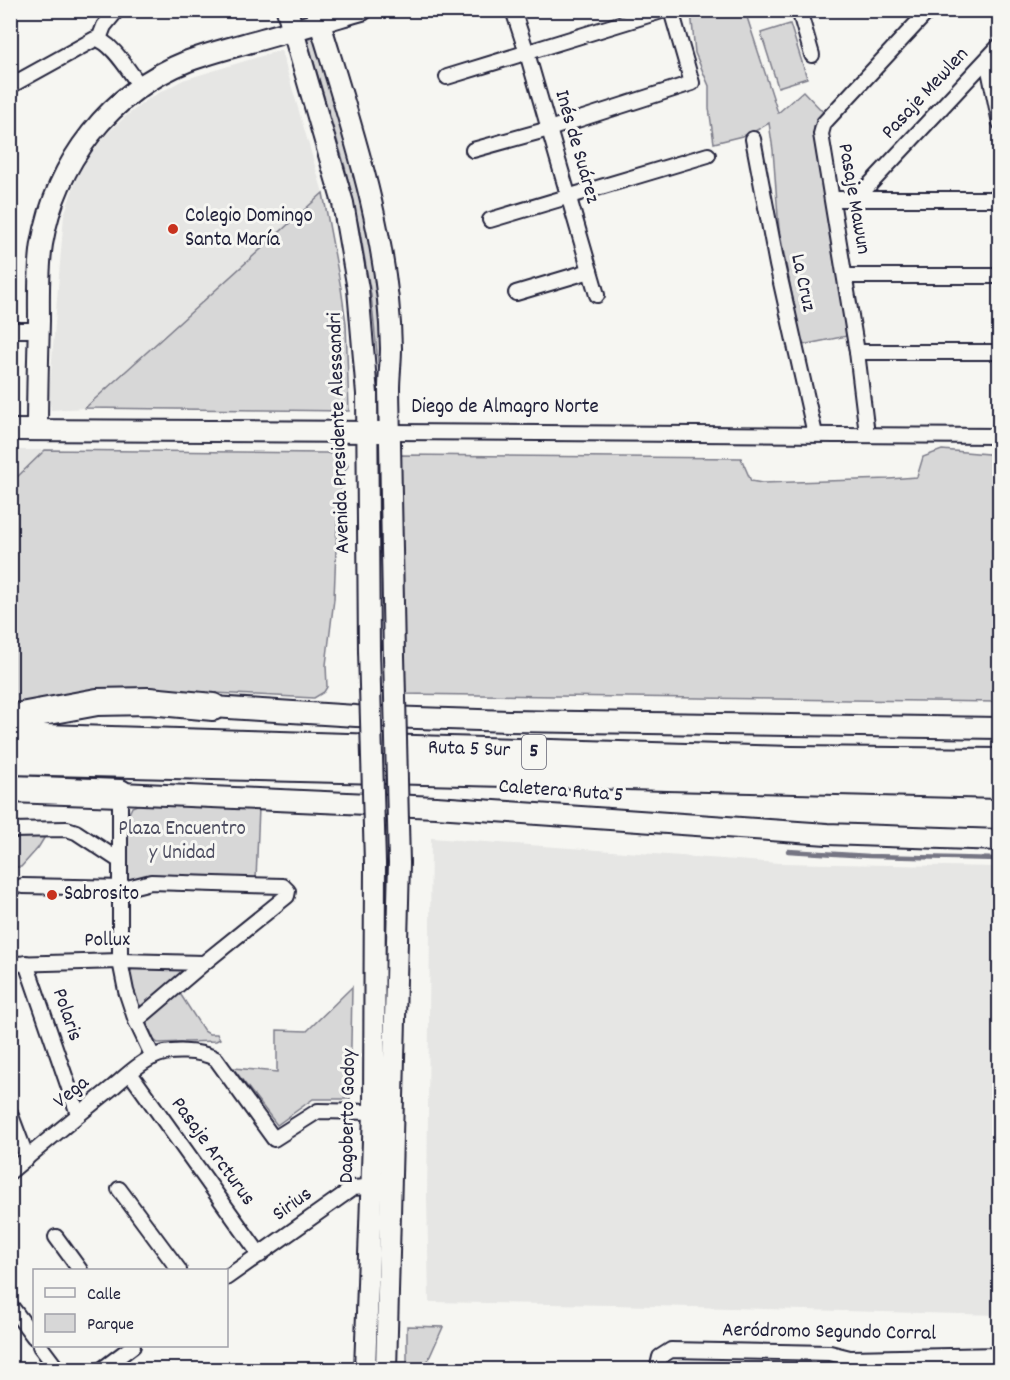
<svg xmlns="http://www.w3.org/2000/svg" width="1010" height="1380" viewBox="0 0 1010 1380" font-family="Dekko,sans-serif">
  <rect width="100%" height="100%" fill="#f6f6f2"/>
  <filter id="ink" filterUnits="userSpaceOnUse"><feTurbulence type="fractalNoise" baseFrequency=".0167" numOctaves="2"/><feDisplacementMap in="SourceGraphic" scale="12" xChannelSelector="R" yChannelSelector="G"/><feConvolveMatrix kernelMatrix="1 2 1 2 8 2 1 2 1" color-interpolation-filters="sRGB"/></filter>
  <g filter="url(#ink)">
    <g fill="#e6e6e4">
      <path d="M281 50 323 193 85 408 51 410 49 395 64 215 77 177 90 155 107 134 126 116 148 99 183 80Z"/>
      <path d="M11 450H45L11 483Z"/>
      <path d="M431 838 779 863 999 867V1315L612 1305 429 1302 427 1197Z"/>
    </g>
    <g fill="#d7d7d7" stroke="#7c7c89" stroke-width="1.5">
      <path d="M691 11H745L778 113 803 91 825 114 814 127 847 336 802 345 779 229 773 150 769 123 750 134 714 143 709 108V86L695 53Z"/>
      <path d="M790 24 807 78 778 87 761 33Z"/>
      <path d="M311 37 316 40C345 138 377 236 383 338 385 365 381 394 381 421L379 372 371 295 360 232 345 167 307 39Z"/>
      <path d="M323 193 341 288 346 323 349 411 85 408Z"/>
      <path d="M45 450 326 453C336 455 344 455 348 466L344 472 337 524 334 599 326 665 327 687 324 692 314 698 157 690 11 709V483Z"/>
      <path d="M942 450 999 455V702L401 694 398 460 401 455 741 458 751 481 762 483 889 479 917 477 923 457Z"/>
      <path d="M142 803 259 808 256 879 126 884 127 818 132 807Z"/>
      <path d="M46 835 38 848 21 867H11V836Z"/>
      <path d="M133 967H181L186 973 145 1007 137 1004C132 992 125 979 133 967Z"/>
      <path d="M352 987 350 1099H313L277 1125 233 1068 277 1072V1030L307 1031Z"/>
      <path d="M179 992 204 1031 209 1034H217L220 1039 216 1041 158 1043 154 1040 146 1020Z"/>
      <path d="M407 1326 443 1327 426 1365H407Z"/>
      <path d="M796 1359C809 1359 827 1355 833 1369L796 1370Z"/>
      <path d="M968 1363 979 1365 982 1369H932L937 1364Z"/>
    </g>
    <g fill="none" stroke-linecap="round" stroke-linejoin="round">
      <path stroke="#757583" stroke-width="4.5" d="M788 851 869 856 1000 859"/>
      <g stroke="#22223b" stroke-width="18">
        <g id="street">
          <path d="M513 10 527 53 597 295"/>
          <path d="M799 10 812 55"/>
          <path d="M99 39 104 26 117 10"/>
          <path d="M987 60 1000 123"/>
          <path d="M447 77 665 10"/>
          <path d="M10 86 95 39C111 40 130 73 140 86"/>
          <path d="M753 139 777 265 815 434"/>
          <path d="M473 150 549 129 692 83 671 10"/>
          <path d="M858 197 1000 45"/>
          <path d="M833 199H1000"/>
          <path d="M490 220 708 155"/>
          <path d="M845 276H1000"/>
          <path d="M516 293 590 271"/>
          <path d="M10 330H39"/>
          <path d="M857 352H1000"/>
          <path d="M389 432 1000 436"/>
          <path d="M867 434 857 352 821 134 824 123 929 10"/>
          <path d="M120 793V961L126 991 136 1021 153 1057"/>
          <path d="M10 830 67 829 76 832 120 861"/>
          <path d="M22 886 127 888 151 882 283 886 288 891 287 896 204 963 136 1021"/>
          <path d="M26 963 78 1114"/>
          <path d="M10 964 120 961 204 963"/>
          <path d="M130 1073 260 1255"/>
          <path d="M10 1113 27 1158"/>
          <path d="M10 1172C44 1143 78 1115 113 1087 125 1077 139 1063 153 1057 169 1049 200 1050 216 1059L274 1139 318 1111 374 1112"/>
          <path d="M119 1189 179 1270"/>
          <path d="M56 1237 80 1270"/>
          <path d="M226 1278 353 1188 378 1186"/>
          <path d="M10 1305 34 1337"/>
          <path d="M40 1346 58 1370"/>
          <path d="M101 1370 133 1346"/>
          <path d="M657 1370 660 1357 671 1350 830 1353 850 1358 1000 1355"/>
        </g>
      </g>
      <g stroke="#22223b" stroke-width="24">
        <g id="secondary">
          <path d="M287 10 343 203 358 289 367 394 369 650"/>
          <path d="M316 10C349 120 389 233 391 348 391 362 389 376 389 389L394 656"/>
          <path d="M10 430 380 432"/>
          <path d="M37 430C37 394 38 357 39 321 39 296 38 269 42 244 56 162 110 92 188 61 212 52 237 46 262 39 295 30 328 20 362 10"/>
          <path d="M213 707 356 716 509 721 1000 728"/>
          <path d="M120 793 436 807 827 834 1000 840"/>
          <path d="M365 1370 374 1112 375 863"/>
          <path d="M386 1370 399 863"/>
        </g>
      </g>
      <g stroke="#22223b" stroke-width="30">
        <g id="highway">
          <path d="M10 718 97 702 149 701 213 707"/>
          <path d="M10 737 792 760 1000 762"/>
          <path d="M10 761 1000 785"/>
          <path d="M10 789 120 793"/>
        </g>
      </g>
      <use href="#street" stroke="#f6f6f2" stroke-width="14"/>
      <use href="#secondary" stroke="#f6f6f2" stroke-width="20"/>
      <use href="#highway" stroke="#f6f6f2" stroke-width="26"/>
      <g stroke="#22223b" stroke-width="24" stroke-linecap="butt">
        <g id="secondary-bridge">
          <path d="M369 650 375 863"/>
          <path d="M394 656 399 863"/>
        </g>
      </g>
      <use href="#secondary-bridge" stroke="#f6f6f2" stroke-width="20"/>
    </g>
  </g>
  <g fill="#c8321e" stroke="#f6f6f2" stroke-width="2">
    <circle cx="173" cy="229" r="6"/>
    <circle cx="52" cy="895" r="6"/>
  </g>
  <g text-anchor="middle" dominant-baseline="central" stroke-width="6" stroke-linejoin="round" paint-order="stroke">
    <rect fill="#f6f6f2" stroke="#626272" stroke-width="1.5" x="522" y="735" width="24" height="34" rx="4.5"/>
    <g font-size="20" font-weight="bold" fill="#22223b">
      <text x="534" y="752">5</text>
    </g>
    <g font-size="21" fill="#22223b" stroke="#f6f6f2">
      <text transform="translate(926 94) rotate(-47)">Pasaje Mewlen</text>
      <text transform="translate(576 147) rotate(74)">Inés de Suárez</text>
      <text transform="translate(853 199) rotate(80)">Pasaje Mawun</text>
      <text transform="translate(802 283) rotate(78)">La Cruz</text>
      <text x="505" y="408">Diego de Almagro Norte</text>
      <text transform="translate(340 433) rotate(-92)">Avenida Presidente Alessandri</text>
      <text transform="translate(469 750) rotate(2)">Ruta 5 Sur</text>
      <text transform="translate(561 792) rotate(4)">Caletera Ruta 5</text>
      <text transform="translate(107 941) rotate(-1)">Pollux</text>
      <text transform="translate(66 1015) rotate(71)">Polaris</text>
      <text transform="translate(72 1093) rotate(-39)">Vega</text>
      <text transform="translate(349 1116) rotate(-89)">Dagoberto Godoy</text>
      <text transform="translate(212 1152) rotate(54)">Pasaje Arcturus</text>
      <text transform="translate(293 1205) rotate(-36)">Sirius</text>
      <text transform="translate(829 1333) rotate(1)">Aeródromo Segundo Corral</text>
    </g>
    <g font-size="21" fill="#22223b" stroke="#f6f6f2" text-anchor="start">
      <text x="185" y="217">Colegio Domingo<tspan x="185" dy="24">Santa María</tspan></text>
      <text x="64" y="895">Sabrosito</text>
    </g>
    <g font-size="21" fill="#4f4f62" stroke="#f6f6f2">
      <text x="182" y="830">Plaza Encuentro<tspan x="182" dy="24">y Unidad</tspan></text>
    </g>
  </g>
  <rect width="1010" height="1380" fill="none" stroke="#f6f6f2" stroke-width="36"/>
  <rect x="18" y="18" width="974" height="1344" fill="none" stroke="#22223b" stroke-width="2" filter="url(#ink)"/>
  <rect x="33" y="1269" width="195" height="78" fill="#f6f6f2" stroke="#a1a1a9" stroke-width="1.5"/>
  <rect x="45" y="1288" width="30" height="9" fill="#f6f6f2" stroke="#a1a1a9" stroke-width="1.5"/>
  <text x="87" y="1299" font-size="18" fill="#22223b">Calle</text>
  <rect x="45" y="1314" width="30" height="18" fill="#d7d7d7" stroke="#a1a1a9" stroke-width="1.5"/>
  <text x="87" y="1329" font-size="18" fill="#22223b">Parque</text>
</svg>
